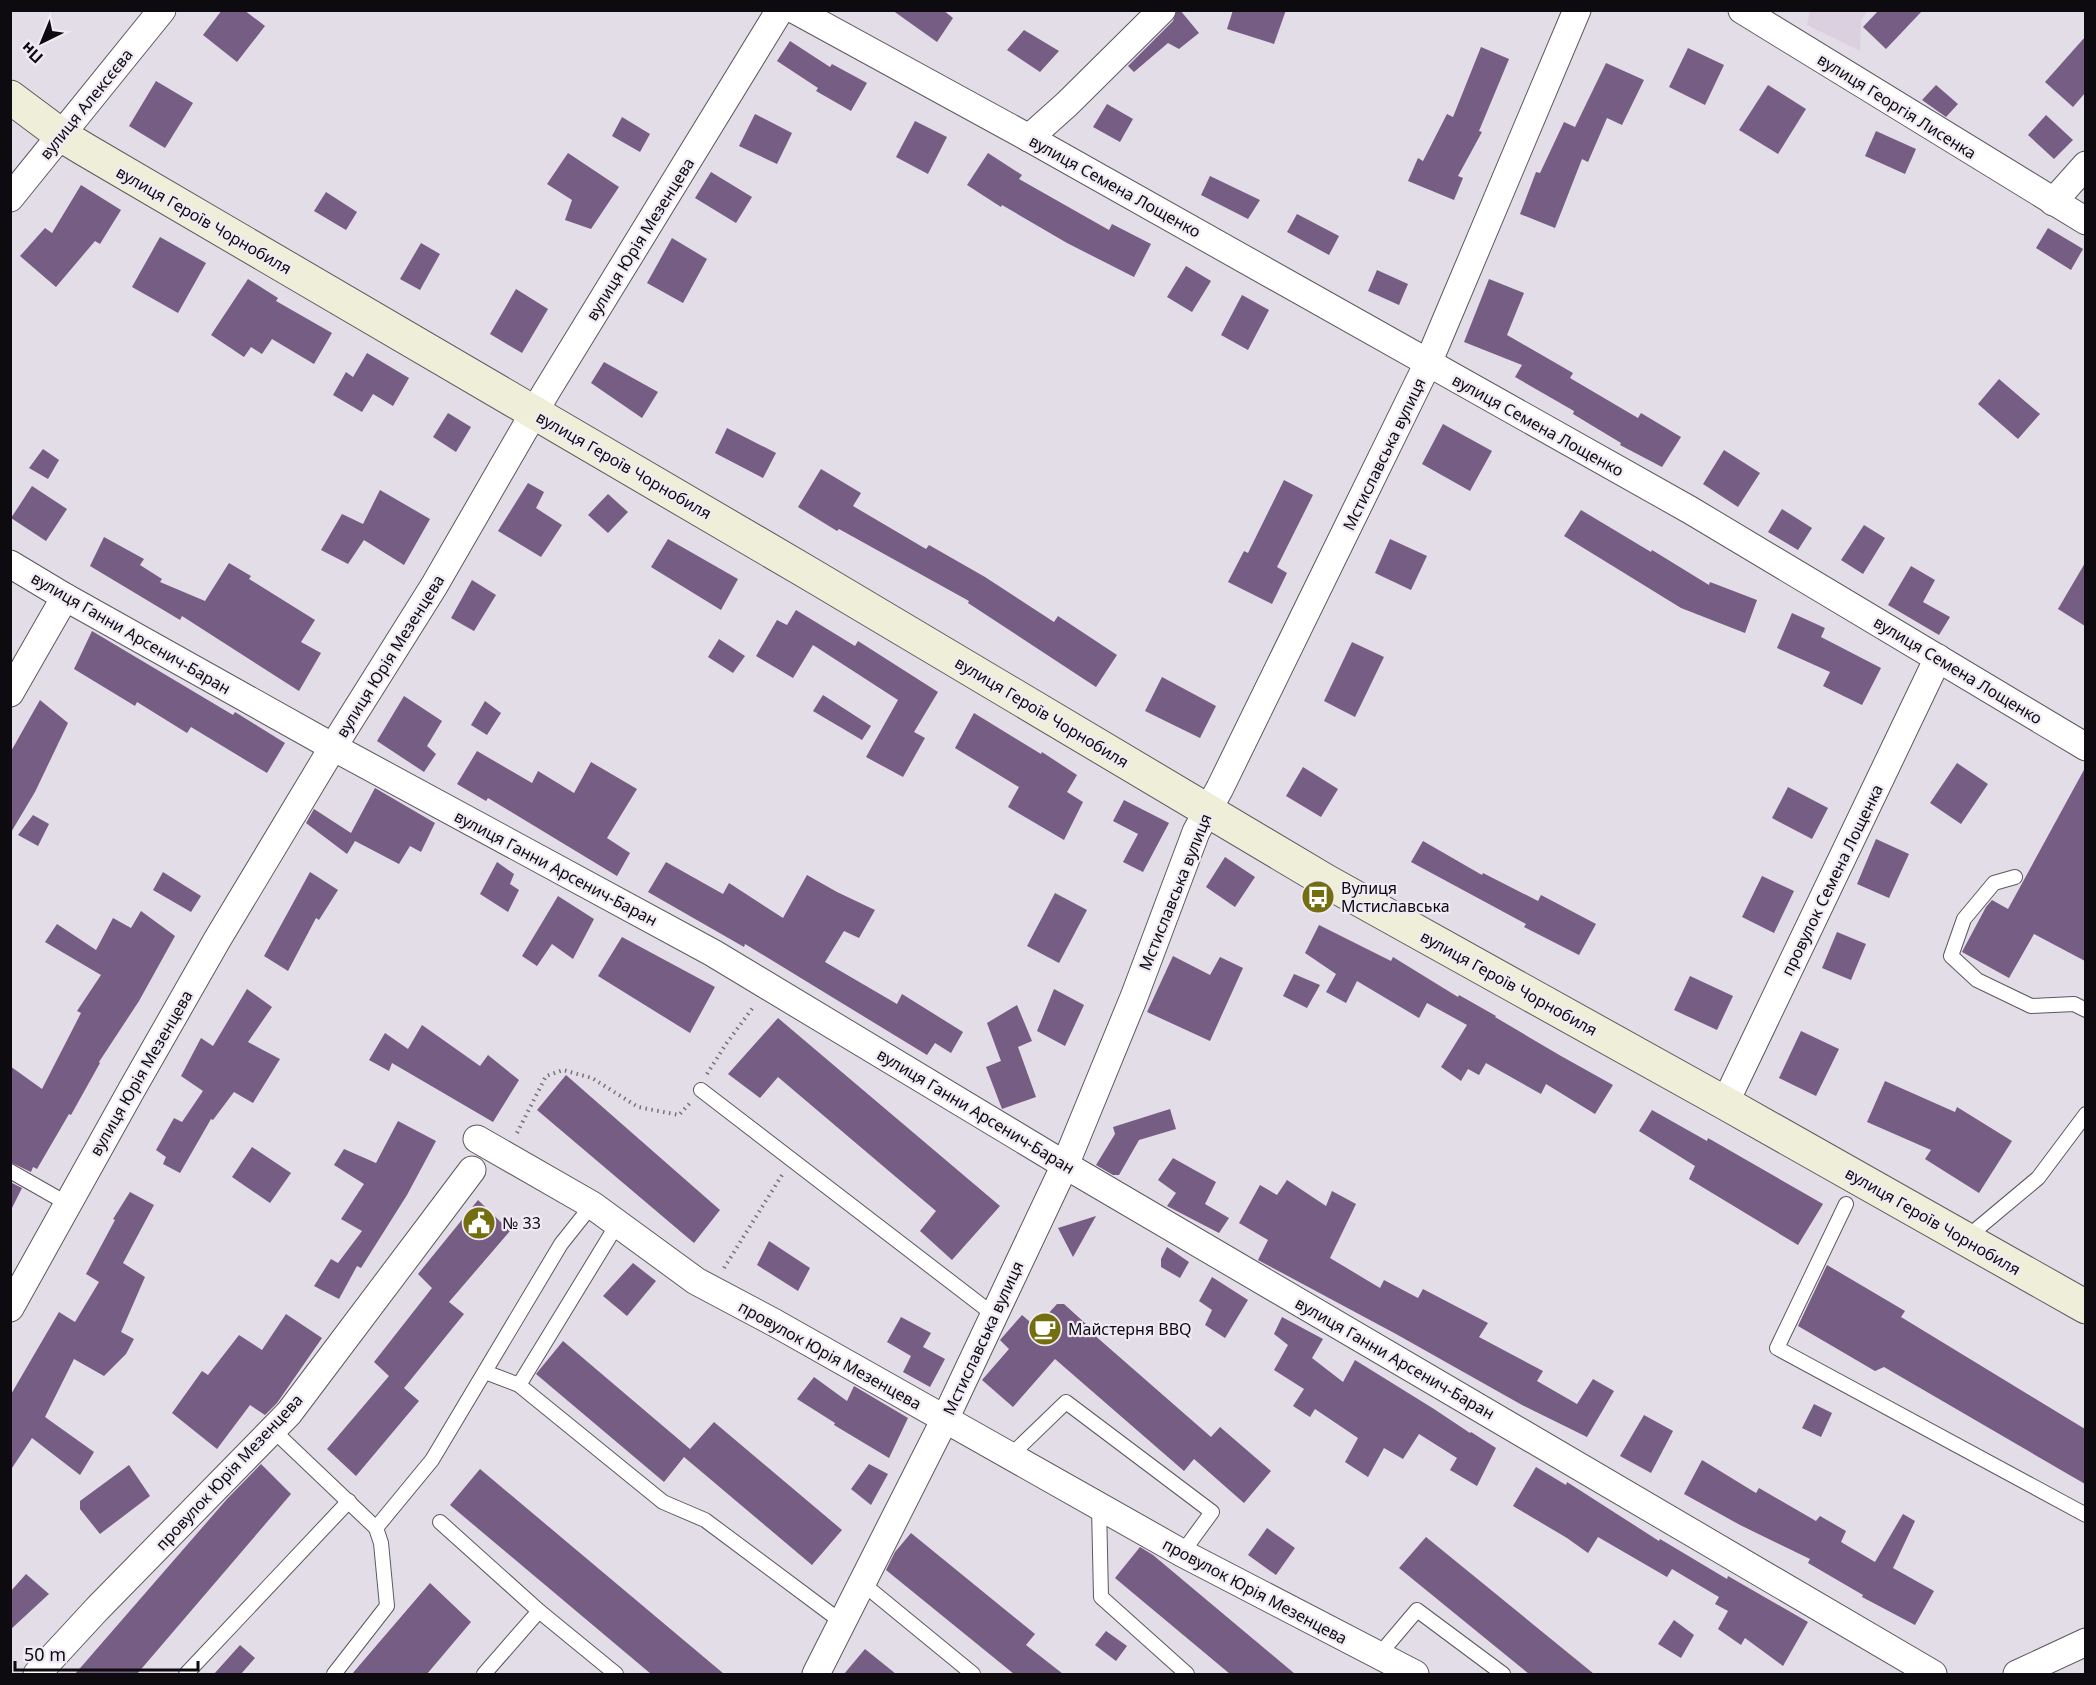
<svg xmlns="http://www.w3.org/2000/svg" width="2096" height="1685" viewBox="0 0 2096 1685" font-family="'Noto Sans',sans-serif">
  <rect width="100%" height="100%" fill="#e3dde7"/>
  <path fill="#dad0e0" d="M1810 10 1867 11 1861 20 1860 51 1807 25Z"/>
  <g fill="#765d83">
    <path d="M222 10H244L265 26 237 62 203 35Z"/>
    <path d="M892 10H943L953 18 937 42Z"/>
    <path d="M1177 10H1180L1199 33 1179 49 1168 43 1134 72 1128 66 1173 21Z"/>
    <path d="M1233 10H1286L1274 44 1227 29Z"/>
    <path d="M1879 10H1923L1886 49 1863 27Z"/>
    <path d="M1024 30 1059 51 1040 72 1007 50Z"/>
    <path d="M2085 37V93L2073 107 2045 82Z"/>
    <path d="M790 41 830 67 832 64 867 83 851 111 816 91 818 88 777 61Z"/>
    <path d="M1481 47 1509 59 1479 131 1482 132 1458 176 1463 178 1454 200 1408 181 1418 158 1423 161 1447 114 1453 117Z"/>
    <path d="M1688 48 1724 65 1705 105 1669 87Z"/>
    <path d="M1606 63 1644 80 1622 125 1607 118 1588 162 1582 159 1555 228 1520 214 1536 172 1540 173 1564 122 1575 127Z"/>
    <path d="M156 81 193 103 165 148 129 126Z"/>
    <path d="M1768 85 1806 109 1778 154 1739 130Z"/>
    <path d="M1936 85 1958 104 1946 117 1922 100Z"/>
    <path d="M1107 104 1133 119 1120 142 1093 127Z"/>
    <path d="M755 114 792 133 777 164 739 146Z"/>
    <path d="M2046 115 2073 140 2054 159 2028 135Z"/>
    <path d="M622 117 650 134 640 152 612 136Z"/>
    <path d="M915 121 947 137 928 174 896 157Z"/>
    <path d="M1876 131 1916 149 1905 174 1865 156Z"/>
    <path d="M568 153 619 187 591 229 565 220 572 200 547 184Z"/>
    <path d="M988 153 1022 175 1019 179 1109 230 1112 224 1151 244 1134 277 1067 243 1002 205 1001 207 967 185Z"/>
    <path d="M711 172 752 197 736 223 695 198Z"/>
    <path d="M1210 176 1260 200 1248 219 1201 195Z"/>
    <path d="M81 185 121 210 100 244 95 241 56 287 20 256 45 228 52 233Z"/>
    <path d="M326 192 357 212 346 230 314 211Z"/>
    <path d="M1297 214 1339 236 1329 255 1287 232Z"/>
    <path d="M2048 228 2083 249 2071 270 2036 248Z"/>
    <path d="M160 237 206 263 178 313 132 287Z"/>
    <path d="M672 238 707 259 683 303 647 283Z"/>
    <path d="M421 243 440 254 420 290 400 279Z"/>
    <path d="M1186 266 1211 281 1192 312 1167 297Z"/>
    <path d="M1377 270 1408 284 1399 305 1368 291Z"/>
    <path d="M248 279 278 298 276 301 332 333 314 364 272 339 262 354 251 347 244 357 211 335Z"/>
    <path d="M1489 279 1524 293 1507 335 1573 373 1570 378 1638 418 1641 413 1681 437 1662 467 1620 445 1621 443 1573 414 1574 411 1515 377 1522 365 1464 342Z"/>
    <path d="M516 289 548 309 522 353 490 334Z"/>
    <path d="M1242 295 1269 310 1248 350 1221 335Z"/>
    <path d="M367 353 409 378 393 406 373 394 362 412 333 395 346 372 353 377Z"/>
    <path d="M604 362 658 392 642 418 591 383Z"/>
    <path d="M1999 379 2040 414 2018 439 1978 404Z"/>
    <path d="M448 413 471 427 456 452 433 437Z"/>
    <path d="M1443 424 1492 451 1470 491 1422 464Z"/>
    <path d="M727 428 776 453 763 478 715 453Z"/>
    <path d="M43 449 59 460 48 479 29 468Z"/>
    <path d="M1724 450 1760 473 1738 507 1703 484Z"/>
    <path d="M821 469 861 493 853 506 926 549 929 545 985 577 1054 622 1058 616 1117 655 1096 687 968 603 969 601 839 529 837 531 798 507Z"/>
    <path d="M1284 480 1313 495 1277 567 1287 573 1272 604 1228 582 1244 551 1248 553Z"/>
    <path d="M528 483 544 492 536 508 562 525 541 557 498 531Z"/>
    <path d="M32 486 67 509 46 541 11 518Z"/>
    <path d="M380 490 430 519 404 565 364 540 348 564 321 550 342 514 363 524Z"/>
    <path d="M608 494 628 512 608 533 588 515Z"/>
    <path d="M1782 509 1812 528 1798 550 1768 532Z"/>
    <path d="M1581 510 1651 552 1652 550 1709 585 1710 582 1757 600 1745 633 1681 608 1564 536Z"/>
    <path d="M1864 525 1885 538 1863 574 1841 560Z"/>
    <path d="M104 537 144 559 140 565 162 579 160 582 205 601 229 563 251 576 249 579 315 620 301 642 321 653 299 691 182 616 180 620 90 566Z"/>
    <path d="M668 539 738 579 721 610 651 567Z"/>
    <path d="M1390 539 1427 556 1411 590 1375 573Z"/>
    <path d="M2085 563V626L2058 609Z"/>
    <path d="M1911 566 1935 580 1923 602 1950 617 1939 635 1888 605Z"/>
    <path d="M472 580 496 595 474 631 451 618Z"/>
    <path d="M796 610 855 646 858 641 938 692 914 732 925 738 903 777 866 757 898 700 813 645 793 678 756 656 777 620 787 625Z"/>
    <path d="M1792 613 1825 628 1821 637 1881 668 1862 705 1823 686 1830 672 1777 648Z"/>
    <path d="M92 631 233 715 235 712 285 743 267 773 191 727 187 733 137 702 135 706 74 669Z"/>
    <path d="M719 639 745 656 733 673 708 657Z"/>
    <path d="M1352 642 1384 657 1355 717 1324 701Z"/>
    <path d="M1162 677 1216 706 1200 738 1145 711Z"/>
    <path d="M823 695 871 726 862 740 813 711Z"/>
    <path d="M404 696 442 721 427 746 436 754 424 772 377 741Z"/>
    <path d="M40 700 68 723 35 792 10 834V753Z"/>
    <path d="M485 701 501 713 487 735 471 725Z"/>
    <path d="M974 713 1041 754 1042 752 1077 775 1067 792 1083 802 1064 840 1008 807 1019 787 955 748Z"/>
    <path d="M477 751 532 783 538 771 574 793 591 762 637 789 607 838 630 853 617 876 488 798 486 801 457 784Z"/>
    <path d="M1957 763 1988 784 1961 824 1930 803Z"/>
    <path d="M1303 767 1338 789 1321 817 1286 796Z"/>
    <path d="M2085 768V961L2034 934 2009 978 1962 952 1963 950 1986 907 1992 900 2008 909Z"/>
    <path d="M1788 787 1828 808 1812 839 1772 818Z"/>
    <path d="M375 788 435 823 421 852 410 846 399 864 355 841 347 854 306 823 314 809 351 833Z"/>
    <path d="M1124 800 1169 823 1143 872 1123 862 1138 834 1113 821Z"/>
    <path d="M33 815 49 824 38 846 18 835Z"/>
    <path d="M1876 839 1909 854 1889 898 1857 884Z"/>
    <path d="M1423 841 1482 875 1483 873 1538 901 1541 895 1596 924 1579 955 1524 927 1526 924 1411 862Z"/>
    <path d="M1225 857 1255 877 1235 907 1206 887Z"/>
    <path d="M497 862 514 874 510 884 519 890 508 912 480 894Z"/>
    <path d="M666 862 723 894 729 883 783 918 807 875 837 892 875 910 859 938 844 931 825 962 897 1004 902 994 963 1032 951 1053 935 1043 927 1055 745 944 744 947 648 892Z"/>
    <path d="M163 872 201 896 191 912 153 890Z"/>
    <path d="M310 872 338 890 319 920 316 918 288 971 264 956Z"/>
    <path d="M1762 876 1794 891 1774 933 1742 917Z"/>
    <path d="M1055 893 1087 910 1059 963 1027 946Z"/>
    <path d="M558 896 594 919 593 921 573 959 552 944 537 966 522 956Z"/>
    <path d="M141 911 175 936 139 1001 99 1062 100 1063 71 1115 69 1114 37 1169 33 1167 31 1172 10 1162V1066L42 1089 81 1013 77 1011 101 975 45 942 57 924 96 950 113 918 131 928Z"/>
    <path d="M1319 925 1391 961 1393 957 1458 997 1459 995 1496 1016 1495 1017 1561 1056 1613 1085 1595 1114 1546 1084 1541 1094 1486 1063 1479 1075 1468 1069 1461 1081 1441 1067 1467 1025 1427 1003 1419 1018 1357 981 1346 1003 1326 992 1336 974 1305 953Z"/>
    <path d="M1837 932 1866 944 1851 980 1822 968Z"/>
    <path d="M622 937 715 987 690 1033 598 976Z"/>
    <path d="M1173 956 1210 975 1220 957 1243 968 1210 1041 1147 1012Z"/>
    <path d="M1294 974 1320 985 1307 1008 1283 996Z"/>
    <path d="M1690 976 1733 996 1717 1030 1674 1010Z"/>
    <path d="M247 989 272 1007 248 1042 280 1059 253 1103 234 1092 213 1120 211 1119 180 1173 163 1164 166 1157 156 1150 174 1118 182 1122 203 1091 181 1076 201 1038 213 1046Z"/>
    <path d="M1054 989 1084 1005 1065 1046 1037 1031Z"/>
    <path d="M1017 1005 1032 1041 1018 1047 1036 1097 1002 1109 986 1067 1001 1061 987 1023Z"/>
    <path d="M778 1018 1000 1206 952 1260 920 1231 936 1211 778 1077 760 1098 728 1074Z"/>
    <path d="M422 1025 480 1066 488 1055 519 1080 493 1122 392 1063 389 1071 369 1060 385 1033 408 1049Z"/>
    <path d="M1801 1031 1839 1049 1816 1096 1779 1078Z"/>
    <path d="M566 1075 720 1210 694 1243 537 1110Z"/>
    <path d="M1885 1081 1955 1112 1957 1107 2012 1141 1979 1193 1925 1159 1931 1150 1867 1122Z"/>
    <path d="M1170 1109 1176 1129 1139 1140 1119 1175H1113L1096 1165 1115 1134 1113 1127Z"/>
    <path d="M1652 1110 1707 1141 1708 1138 1823 1204 1798 1245 1689 1179 1695 1166 1639 1131Z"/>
    <path d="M398 1121 436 1141 407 1195 361 1268 357 1266 339 1299 314 1286 331 1259 338 1263 362 1231 341 1219 364 1184 334 1165 344 1149 376 1163Z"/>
    <path d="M252 1147 291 1173 270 1203 232 1177Z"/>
    <path d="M1173 1158 1216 1182 1205 1204 1229 1218 1219 1233 1167 1206 1176 1193 1158 1180Z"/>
    <path d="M1287 1180 1326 1206 1332 1191 1356 1204 1330 1258 1380 1288 1384 1280 1418 1298 1423 1289 1488 1323 1479 1337 1543 1371 1537 1381 1577 1404 1593 1379 1614 1391 1587 1437 1522 1405 1396 1334 1258 1260 1268 1240 1239 1223 1260 1185 1277 1195Z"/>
    <path d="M10 1182 22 1188 10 1212Z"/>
    <path d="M130 1192 154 1205 123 1263 145 1277 121 1332 134 1339 126 1354 104 1376 74 1359 45 1417 94 1452 80 1475 32 1438 10 1471V1396L59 1312 75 1322 99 1282 86 1274 115 1220 113 1219Z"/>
    <path d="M478 1200 510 1231 449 1302 464 1314 404 1388 419 1401 356 1476 327 1449 389 1376 374 1362 432 1288 418 1274Z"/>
    <path d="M1096 1216 1073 1257 1058 1228Z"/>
    <path d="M769 1241 810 1268 798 1291 757 1265Z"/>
    <path d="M1167 1247 1189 1262 1180 1278 1161 1267V1259Z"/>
    <path d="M633 1263 656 1281 627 1316 603 1296Z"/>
    <path d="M1827 1265 1905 1311 1901 1317 2085 1429V1484L1884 1367 1875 1371 1798 1326Z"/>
    <path d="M1212 1277 1248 1300 1225 1338 1205 1325 1212 1310 1199 1301Z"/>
    <path d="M1057 1304H1064L1086 1324 1084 1326 1211 1437 1220 1427 1271 1471 1244 1503 1194 1459 1184 1471 1055 1359 1013 1407 982 1380 1009 1349 1000 1340 1022 1315 1036 1327Z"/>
    <path d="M286 1314 322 1338 277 1403 265 1415 250 1405 217 1449 172 1413 202 1371 208 1375 239 1335 262 1350Z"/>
    <path d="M901 1317 931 1333 923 1347 945 1359 930 1387 903 1372 911 1356 887 1342Z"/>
    <path d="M1282 1317 1323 1339 1312 1358 1343 1382 1355 1360 1434 1409 1470 1433 1471 1432 1496 1448 1477 1486 1450 1470 1457 1458 1419 1434 1403 1459 1384 1448 1368 1477 1345 1462 1358 1438 1315 1409 1310 1417 1293 1406 1304 1389 1274 1370 1288 1345 1274 1334Z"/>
    <path d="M563 1341 690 1449 714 1422 842 1530 812 1565 684 1457 664 1482 536 1374Z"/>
    <path d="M814 1377 847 1401 854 1386 908 1418 889 1458 834 1425 835 1423 797 1399Z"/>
    <path d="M1814 1404 1832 1413 1821 1437 1802 1428Z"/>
    <path d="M1644 1415 1673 1431 1651 1473 1620 1456Z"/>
    <path d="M1702 1460 1756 1493 1759 1488 1816 1521 1820 1516 1846 1531 1841 1542 1875 1562 1903 1514 1915 1521 1893 1568 1934 1591 1915 1625 1862 1597 1863 1595 1808 1563 1810 1559 1740 1525 1684 1494Z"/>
    <path d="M261 1464 291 1494 137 1674H75L227 1499Z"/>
    <path d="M869 1464 888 1474 871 1505 851 1489Z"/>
    <path d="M129 1465 150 1496 100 1534 80 1509V1501Z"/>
    <path d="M1536 1467 1566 1485 1567 1482 1659 1541 1660 1539 1727 1579 1728 1576 1808 1622 1783 1666 1745 1638 1741 1645 1718 1629 1728 1611 1715 1604 1719 1597 1672 1569 1667 1577 1598 1537 1588 1553 1567 1538 1513 1506Z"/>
    <path d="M480 1469 724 1674H651L450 1505Z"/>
    <path d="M1267 1528 1295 1548 1276 1575 1248 1555Z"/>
    <path d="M911 1533 1035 1634 1026 1645 1063 1674H1014L886 1570 895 1552Z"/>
    <path d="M1426 1537 1594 1674H1529L1399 1568Z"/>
    <path d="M1140 1547 1153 1555 1295 1674H1230L1115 1578Z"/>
    <path d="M26 1574 49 1594 10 1630V1592Z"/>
    <path d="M430 1583 471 1622 427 1674H352Z"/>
    <path d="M1674 1620 1694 1635 1681 1658 1658 1644Z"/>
    <path d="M1106 1631 1127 1646 1116 1661 1095 1645Z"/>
    <path d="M240 1645 255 1658 241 1674H214Z"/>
    <path d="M865 1649 896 1674H844Z"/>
  </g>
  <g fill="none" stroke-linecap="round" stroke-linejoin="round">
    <g stroke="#5d5860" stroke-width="16">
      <g id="lane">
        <path d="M2015 877 1994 883 1964 919 1951 956 1977 980 2031 1006 2074 1004 2086 1010"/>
        <path d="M701 1090 994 1315"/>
        <path d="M10 1171 68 1204"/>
        <path d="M1846 1204 1777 1348 2086 1515"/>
        <path d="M1965 1239 2038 1178 2086 1114"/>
        <path d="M485 1372 519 1385 663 1502 705 1520 843 1623"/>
        <path d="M519 1385 618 1223"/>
        <path d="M273 1430 376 1528"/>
        <path d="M1010 1456 1066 1402 1212 1512 1182 1553"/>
        <path d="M1099 1506 1101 1597 1187 1674"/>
        <path d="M440 1522 539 1611 616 1674"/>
        <path d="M862 1583 973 1674"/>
        <path d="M1378 1656 1417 1610 1503 1674"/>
        <path d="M186 1674 349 1501"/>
        <path d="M334 1674 387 1606 381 1543 376 1528 432 1460 561 1244 592 1205"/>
        <path d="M484 1674 539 1611"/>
      </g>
    </g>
    <g stroke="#5d5860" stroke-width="29">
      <g id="street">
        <path d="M795 10 1029 138 1690 510 2086 747"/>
        <path d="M1742 10 2086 221"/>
        <path d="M1029 138 1067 104 1162 10"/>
        <path d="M10 198 162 10"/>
        <path d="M2053 202 2086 165"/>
        <path d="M10 564 65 597 333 747 713 953 1065 1165 1933 1674"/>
        <path d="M10 693 65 597"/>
        <path d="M1725 1103 1938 658"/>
        <path d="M477 1139 592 1205 696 1281 775 1323 1182 1553 1415 1674"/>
        <path d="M10 1308 132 1089 217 940 333 747 434 586 546 392 780 10"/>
        <path d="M37 1674 97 1609 289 1413 472 1170"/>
        <path d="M816 1674 945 1419 1065 1165 1134 997 1196 832 1220 788 1428 363 1577 10"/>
        <path d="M2017 1674 2086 1642"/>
      </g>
    </g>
    <g stroke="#5d5860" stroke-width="35">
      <path id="secondary" d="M10 97 61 135 84 149 810 574 1326 881 1725 1103 2086 1307"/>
    </g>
    <g stroke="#767279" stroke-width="4" stroke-dasharray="1.5 4.5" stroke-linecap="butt">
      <path d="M707 1074 726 1044 754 1006"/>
      <path d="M517 1133 546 1076 563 1070 592 1078 638 1107 679 1115 690 1103"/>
      <path d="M724 1268 782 1175"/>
    </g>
    <use href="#lane" stroke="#fff" stroke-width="14"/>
    <use href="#street" stroke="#fff" stroke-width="27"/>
    <use href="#secondary" stroke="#efeed9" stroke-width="33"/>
  </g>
  <defs>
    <g id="bus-disc" transform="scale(1.725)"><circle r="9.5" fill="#736f10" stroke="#f0eaf4"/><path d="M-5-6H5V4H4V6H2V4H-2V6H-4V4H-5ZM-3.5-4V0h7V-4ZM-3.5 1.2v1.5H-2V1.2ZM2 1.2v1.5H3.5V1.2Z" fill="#fff"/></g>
    <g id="civic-disc" transform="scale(1.725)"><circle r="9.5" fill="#736f10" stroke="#f0eaf4"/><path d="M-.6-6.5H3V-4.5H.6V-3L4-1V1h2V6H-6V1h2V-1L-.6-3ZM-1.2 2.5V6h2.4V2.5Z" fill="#fff"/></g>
    <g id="cafe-disc" transform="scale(1.725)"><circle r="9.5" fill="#736f10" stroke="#f0eaf4"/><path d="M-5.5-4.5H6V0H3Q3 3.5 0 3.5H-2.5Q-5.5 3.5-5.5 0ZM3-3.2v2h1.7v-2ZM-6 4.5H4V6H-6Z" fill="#fff"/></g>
  </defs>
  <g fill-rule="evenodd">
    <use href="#bus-disc" x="1318" y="897"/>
    <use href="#civic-disc" x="479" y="1223"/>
    <use href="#cafe-disc" x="1045" y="1329"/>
  </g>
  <g text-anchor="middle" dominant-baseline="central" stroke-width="4.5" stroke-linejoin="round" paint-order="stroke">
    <g font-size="16" fill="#0d0b0f" stroke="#f0eaf4">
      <text transform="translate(86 104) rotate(-51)">вулиця Алексєєва</text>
      <text transform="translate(1897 106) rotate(32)">вулиця Георгія Лисенка</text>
      <text transform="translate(1115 186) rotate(29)">вулиця Семена Лощенко</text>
      <text transform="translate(204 220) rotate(30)">вулиця Героїв Чорнобиля</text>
      <text transform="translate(640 239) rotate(-58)">вулиця Юрія Мезенцева</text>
      <text transform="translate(1538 425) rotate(29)">вулиця Семена Лощенко</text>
      <text transform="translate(1384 454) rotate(-64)">Мстиславська вулиця</text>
      <text transform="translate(624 465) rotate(30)">вулиця Героїв Чорнобиля</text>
      <text transform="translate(131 633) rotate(30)">вулиця Ганни Арсенич-Баран</text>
      <text transform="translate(390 656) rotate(-58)">вулиця Юрія Мезенцева</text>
      <text transform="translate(1958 670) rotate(31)">вулиця Семена Лощенко</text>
      <text transform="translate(1042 712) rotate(31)">вулиця Героїв Чорнобиля</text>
      <text transform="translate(556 868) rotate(28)">вулиця Ганни Арсенич-Баран</text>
      <text transform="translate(1832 880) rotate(-64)">провулок Семена Лощенка</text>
      <text transform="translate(1175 892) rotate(-68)">Мстиславська вулиця</text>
      <text transform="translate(1509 983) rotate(29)">вулиця Героїв Чорнобиля</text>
      <text transform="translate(141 1073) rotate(-60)">вулиця Юрія Мезенцева</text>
      <text transform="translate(976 1111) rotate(31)">вулиця Ганни Арсенич-Баран</text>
      <text transform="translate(1933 1221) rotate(30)">вулиця Героїв Чорнобиля</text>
      <text transform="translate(983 1338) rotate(-65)">Мстиславська вулиця</text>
      <text transform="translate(830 1355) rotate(29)">провулок Юрія Мезенцева</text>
      <text transform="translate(1395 1358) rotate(30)">вулиця Ганни Арсенич-Баран</text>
      <text transform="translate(229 1472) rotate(-47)">провулок Юрія Мезенцева</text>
      <text transform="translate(1255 1591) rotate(28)">провулок Юрія Мезенцева</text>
    </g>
    <g font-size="16" fill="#0d0b0f" stroke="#f0eaf4" text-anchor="start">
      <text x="1341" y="888">Вулиця<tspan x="1341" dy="18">Мстиславська</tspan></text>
      <text x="502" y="1223">№ 33</text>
      <text x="1068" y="1329">Майстерня BBQ</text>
    </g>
  </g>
  <rect width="2096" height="1685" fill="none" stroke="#0d0b0f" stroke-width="24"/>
  <g transform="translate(42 42) rotate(223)" stroke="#f0eaf4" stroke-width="4.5" paint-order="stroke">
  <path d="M0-4.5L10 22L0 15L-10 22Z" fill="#0d0b0f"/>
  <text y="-9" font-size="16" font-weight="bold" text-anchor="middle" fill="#0d0b0f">Пн</text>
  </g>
  <path d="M15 1661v9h183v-9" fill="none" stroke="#0d0b0f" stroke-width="3"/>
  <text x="24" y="1661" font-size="18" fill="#0d0b0f" stroke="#f0eaf4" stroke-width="4.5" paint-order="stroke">50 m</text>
</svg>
